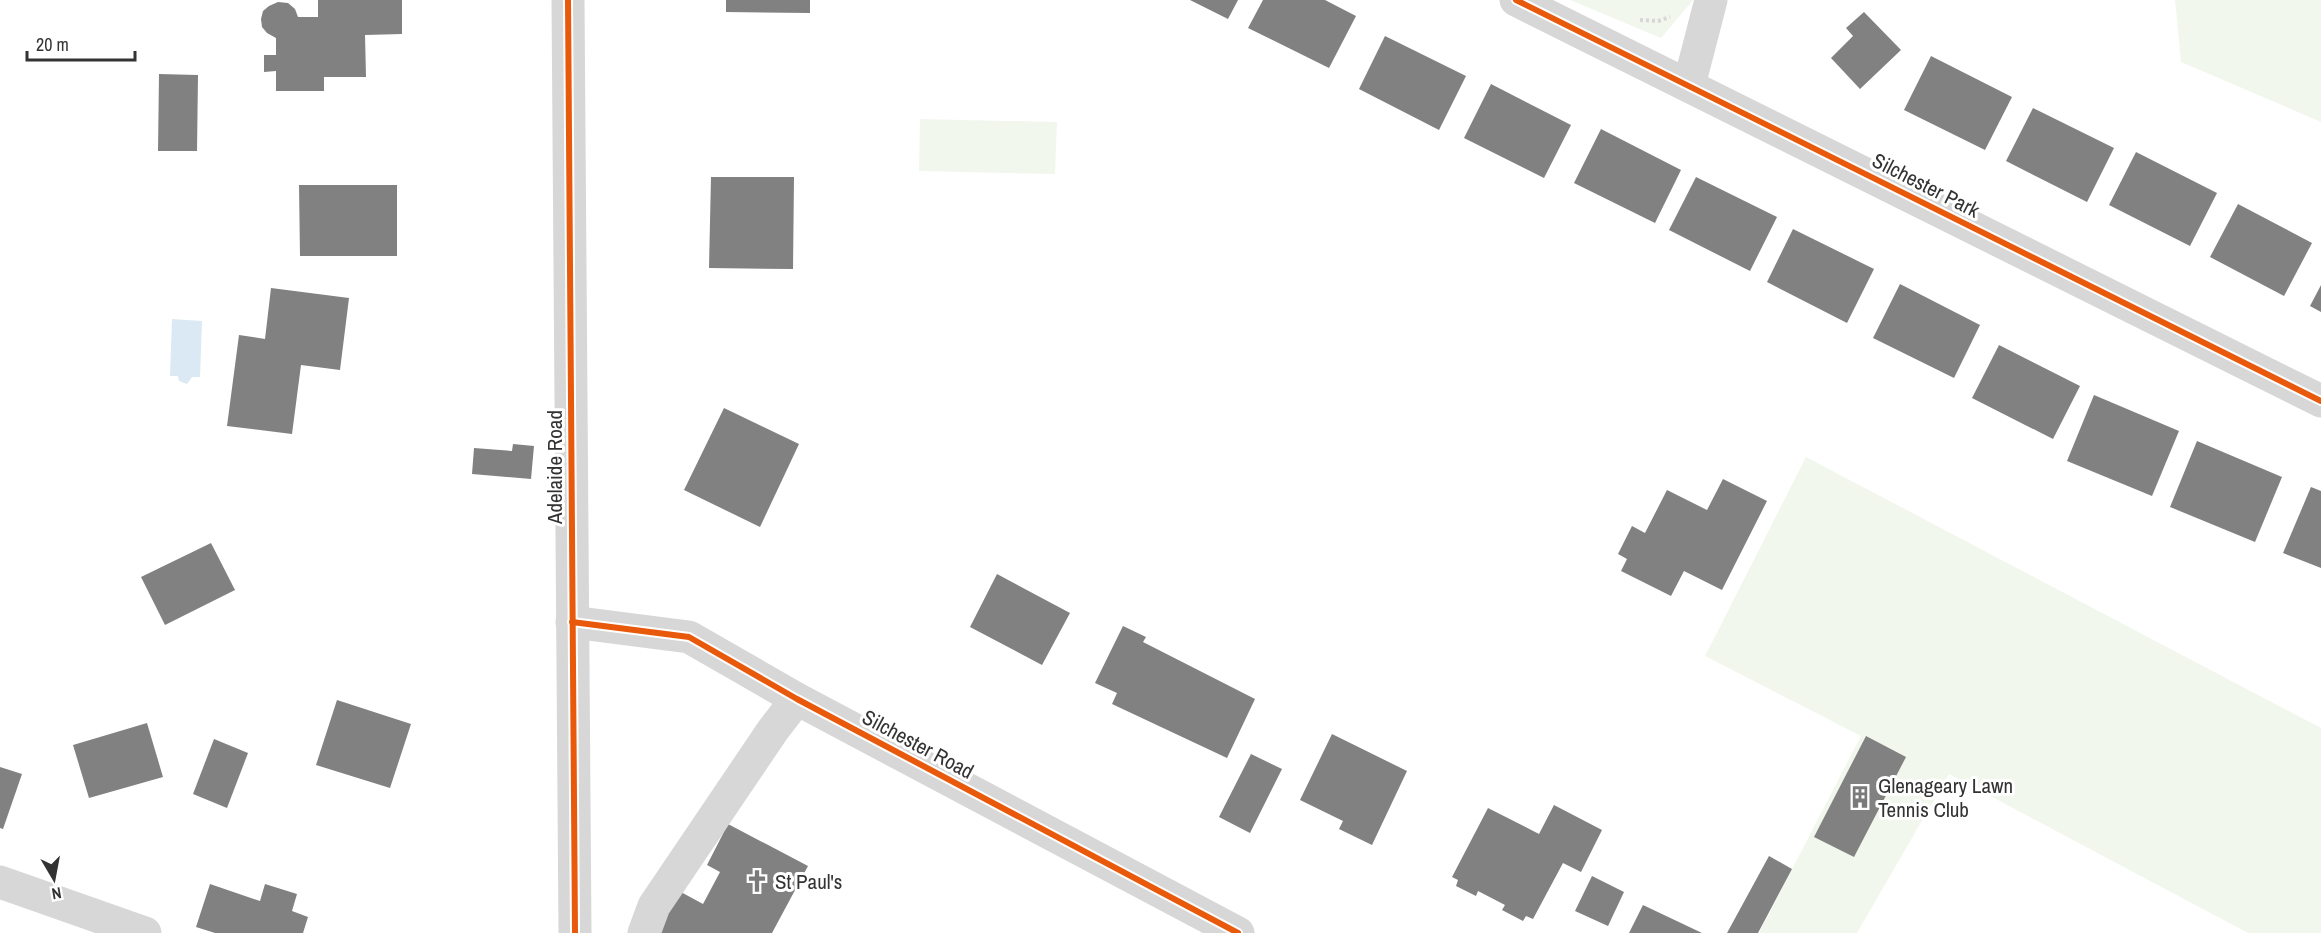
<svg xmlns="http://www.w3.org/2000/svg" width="2321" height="933" viewBox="0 0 2321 933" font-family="'Archivo Narrow',sans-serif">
  <rect width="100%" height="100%" fill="#fff"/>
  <g fill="#f2f7ee">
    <path d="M1570 0H1693L1661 38Z"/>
    <path d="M2175 0H2321V122L2181 62Z"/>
    <path d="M920 119 1057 122 1055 174 919 171Z"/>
    <path d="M1806 457 2321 728V933H2248L1949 774 1857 933H1759L1861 736 1705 656Z"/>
  </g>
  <path fill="#dbe9f4" d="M172 319 202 321 200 377H192L187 384 179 381 178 376H170Z"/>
  <g fill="#818181">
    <path d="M318 0H402V34L365 35 366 77H324V91H276V71L264 72V55H276V38L267 33 262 27 261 19 263 11 269 6 278 2 288 3 295 9 298 17H318Z"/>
    <path d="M726 0H810V13L726 12Z"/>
    <path d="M1190 0H1238L1228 19Z"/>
    <path d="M1263 0H1325L1356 16 1329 68 1248 28Z"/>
    <path d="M1864 12 1901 50 1860 89 1831 58 1853 36 1846 28Z"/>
    <path d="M1385 36 1466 76 1439 130 1359 89Z"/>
    <path d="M1931 56 2012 97 1985 150 1904 110Z"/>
    <path d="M159 74 198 75 197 151H158Z"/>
    <path d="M1491 84 1571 125 1544 178 1464 138Z"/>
    <path d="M2033 108 2114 148 2087 202 2006 161Z"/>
    <path d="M1601 129 1681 170 1655 223 1574 183Z"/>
    <path d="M2136 152 2217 193 2190 246 2109 205Z"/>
    <path d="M711 177H794L793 269 709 268Z"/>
    <path d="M1696 177 1777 217 1750 271 1669 230Z"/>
    <path d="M299 185H397V256H300Z"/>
    <path d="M2238 204 2312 243 2284 296 2210 257Z"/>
    <path d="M1793 229 1874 269 1847 323 1767 282Z"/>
    <path d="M1900 284 1980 325 1954 378 1873 338Z"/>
    <path d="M2321 285V312L2310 306Z"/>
    <path d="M271 288 349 298 340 370 301 365 292 434 227 426 239 335 265 339Z"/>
    <path d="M1999 345 2080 386 2053 439 1972 398Z"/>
    <path d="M2094 395 2179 431 2152 496 2067 461Z"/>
    <path d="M724 408 799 444 760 527 684 490Z"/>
    <path d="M2197 441 2282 477 2255 542 2170 507Z"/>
    <path d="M513 444 534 446 531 479 472 474 474 448 512 451Z"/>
    <path d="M1723 479 1767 501 1722 590 1684 571 1671 596 1621 571 1627 559 1618 554 1632 526 1645 533 1667 490 1707 510Z"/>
    <path d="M2311 487 2321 491V568L2283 553Z"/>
    <path d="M211 543 235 590 165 625 141 577Z"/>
    <path d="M997 574 1070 613 1042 665 970 627Z"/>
    <path d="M1123 626 1146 637 1143 642 1255 699 1227 758 1112 704 1117 693 1095 683Z"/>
    <path d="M337 700 411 724 390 788 316 765Z"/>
    <path d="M147 723 163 777 89 798 73 745Z"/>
    <path d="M1332 734 1407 771 1372 845 1339 829 1343 821 1300 800Z"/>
    <path d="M1866 736 1906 757 1854 857 1814 837Z"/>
    <path d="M214 739 248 753 227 808 193 794Z"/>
    <path d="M1251 754 1282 769 1250 833 1219 817Z"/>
    <path d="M0 767 22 774 3 829 0 828Z"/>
    <path d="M1554 805 1602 830 1581 872 1563 863 1533 919 1526 916 1523 921 1502 910 1505 905 1478 891 1476 896 1456 886 1458 880 1452 877 1488 808 1539 834Z"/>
    <path d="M728 824 808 866 772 933H656L679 891 703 904 720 872 707 865Z"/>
    <path d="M1769 856 1792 869 1758 933H1727Z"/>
    <path d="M1592 876 1624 892 1608 926 1575 911Z"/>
    <path d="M210 884 260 901 265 884 297 894 292 911 308 917 303 933H215L196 927Z"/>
    <path d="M1643 905 1702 933H1629Z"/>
  </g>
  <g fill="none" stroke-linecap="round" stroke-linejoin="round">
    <path stroke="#d7d7d7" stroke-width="4" stroke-dasharray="3 3" stroke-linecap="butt" d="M1640 20 1658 21 1670 17"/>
    <g stroke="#d7d7d7" stroke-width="33">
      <path d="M568 0 575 933"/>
      <path d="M1516 0 2321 401"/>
      <path d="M1689 85 1711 0"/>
      <path d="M572 622 689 637 797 699 1238 933"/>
      <path d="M0 882 145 933"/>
      <path d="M644 933 654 906 773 730 797 699"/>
    </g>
    <g stroke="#fff" stroke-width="10">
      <g id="cycleway">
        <path d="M568 0 575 933"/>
        <path d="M1516 0 2321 401"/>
        <path d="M572 622 689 637 797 699 1238 933"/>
      </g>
    </g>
    <use href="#cycleway" stroke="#e8590c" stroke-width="6"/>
  </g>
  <defs>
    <g id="building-bare" transform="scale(1.8)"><path d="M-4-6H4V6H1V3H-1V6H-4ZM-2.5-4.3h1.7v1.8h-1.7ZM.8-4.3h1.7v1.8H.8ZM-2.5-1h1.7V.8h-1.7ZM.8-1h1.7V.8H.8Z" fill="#7a7a7a" stroke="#fff" stroke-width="2.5" paint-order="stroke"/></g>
    <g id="church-bare" transform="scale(1.8)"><path d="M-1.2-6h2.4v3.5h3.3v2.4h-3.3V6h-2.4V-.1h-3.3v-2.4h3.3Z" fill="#7a7a7a" stroke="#fff" stroke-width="2.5" paint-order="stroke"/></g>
  </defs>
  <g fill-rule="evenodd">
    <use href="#building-bare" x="1860" y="797"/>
    <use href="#church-bare" x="757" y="881"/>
  </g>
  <g text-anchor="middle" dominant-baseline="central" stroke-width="6" stroke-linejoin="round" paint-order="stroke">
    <g font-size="21" fill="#333" stroke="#fff">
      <text transform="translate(1926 185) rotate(27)">Silchester Park</text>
      <text transform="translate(554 467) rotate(-90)">Adelaide Road</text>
      <text transform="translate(918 744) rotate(28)">Silchester Road</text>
    </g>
    <g font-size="21" fill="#333" stroke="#fff" text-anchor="start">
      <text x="1878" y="785">Glenageary Lawn<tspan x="1878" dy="24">Tennis Club</tspan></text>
      <text x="775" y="881">St Paul's</text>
    </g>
  </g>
  <g transform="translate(54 879) rotate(170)" stroke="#ffffff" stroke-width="4.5" paint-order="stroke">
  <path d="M0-4.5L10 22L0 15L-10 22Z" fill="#333333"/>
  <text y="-9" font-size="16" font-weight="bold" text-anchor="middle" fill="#333333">N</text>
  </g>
  <path d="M27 51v9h108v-9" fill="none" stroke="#333333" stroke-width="3"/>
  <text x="36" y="51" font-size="18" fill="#333333" stroke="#ffffff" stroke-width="4.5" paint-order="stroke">20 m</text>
</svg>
